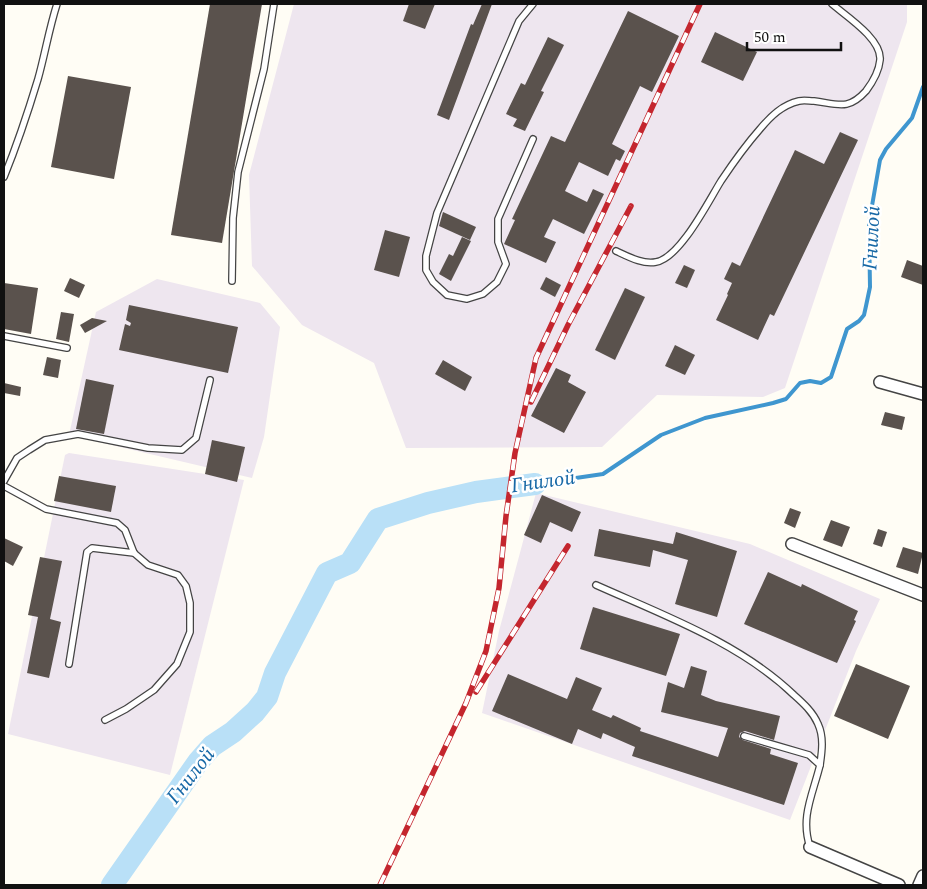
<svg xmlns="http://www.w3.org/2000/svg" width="927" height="889" viewBox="0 0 927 889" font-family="Spectral,serif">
  <rect width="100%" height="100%" fill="#fffdf5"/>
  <g fill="#eee6ef">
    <path d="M294 4H907V22L785 388 763 397 657 395 602 447 406 448 374 363 302 325 252 266 249 175Z"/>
    <path d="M157 279 260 303 280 327 264 437 252 478 69 435 96 312Z"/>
    <path d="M69 453 244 480 170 775 8 734 65 455Z"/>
    <path d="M536 493 750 544 880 599 856 651 790 820 482 713 499 631Z"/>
  </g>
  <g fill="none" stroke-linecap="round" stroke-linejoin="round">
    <path stroke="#3f96cf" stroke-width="4" d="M535 484 603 474 661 435 705 418 773 403 786 399 800 383 810 381 821 383 831 377 847 329 859 321 864 315 866 306 870 287 869 223 880 160 886 149 912 118 923 87"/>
    <path stroke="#b9e0f7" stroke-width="22" d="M112 885 198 762 212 746 233 732 255 712 267 697 275 673 327 573 350 563 378 519 428 503 476 492 535 484"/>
  </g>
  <g fill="#5a524d">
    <path d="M210 4H262L222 243 171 235Z"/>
    <path d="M409 4H435L425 29 403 21Z"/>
    <path d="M482 4H492L449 120 437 115 471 24 473 25Z"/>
    <path d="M628 11 679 36 652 92 640 86 612 144 625 151 620 161 616 159 608 176 579 162 565 191 587 202 593 189 604 194 584 234 553 219 544 237 556 242 546 263 504 244 515 220 512 219 551 136 565 142Z"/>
    <path d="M715 32 757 52 743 81 701 62Z"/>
    <path d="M548 37 564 45 541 91 544 92 525 131 513 126 517 119 506 114 521 83 525 85Z"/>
    <path d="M68 76 131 87 114 179 51 167Z"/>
    <path d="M840 132 858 140 774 316 770 314 758 340 716 320 728 295 727 294 732 283 724 279 732 262 740 266 795 150 824 164Z"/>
    <path d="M443 212 476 227 470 240 439 226Z"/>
    <path d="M385 230 410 237 399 277 374 270Z"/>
    <path d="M462 237 471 241 451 281 439 274 449 254 453 256Z"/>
    <path d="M907 260 923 266V285L901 277Z"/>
    <path d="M684 265 695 270 687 288 675 283Z"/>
    <path d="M546 277 561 285 555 297 540 289Z"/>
    <path d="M70 278 85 285 79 298 64 291Z"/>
    <path d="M4 283 38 288 31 334 4 329Z"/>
    <path d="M625 288 645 297 615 360 595 350Z"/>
    <path d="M129 305 238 327 228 373 119 350 125 324 130 326 131 323 126 320Z"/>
    <path d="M61 312 74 314 69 342 56 339Z"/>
    <path d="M92 318 107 321 85 333 80 325Z"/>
    <path d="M675 345 695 355 685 375 665 366Z"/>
    <path d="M47 357 61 360 58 378 43 375Z"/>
    <path d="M443 360 472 377 465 391 435 374Z"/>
    <path d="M556 368 571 375 568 382 586 392 564 433 531 416Z"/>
    <path d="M86 379 114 385 104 434 76 429Z"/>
    <path d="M4 383 21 387 20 396 4 393Z"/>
    <path d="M885 412 905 417 902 430 881 425Z"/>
    <path d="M212 440 245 447 237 482 205 474Z"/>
    <path d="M59 476 116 486 111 512 54 501Z"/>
    <path d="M542 495 581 512 572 532 550 522 541 543 524 535Z"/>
    <path d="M790 508 801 512 795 528 784 523Z"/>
    <path d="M831 520 850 527 842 547 823 540Z"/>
    <path d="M599 529 673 544 676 532 737 551 717 617 675 604 688 560 653 550 650 567 594 556Z"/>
    <path d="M878 529 887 532 882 547 873 544Z"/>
    <path d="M4 538 23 547 13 566 4 561Z"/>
    <path d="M903 547 923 553 918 574 896 567Z"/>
    <path d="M40 557 62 561 50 619 61 622 49 678 27 673 38 617 28 615Z"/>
    <path d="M768 572 801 587 802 584 858 611 854 620 856 621 837 663 744 624Z"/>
    <path d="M593 607 680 634 666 676 580 649Z"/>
    <path d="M856 664 910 686 888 739 834 716Z"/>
    <path d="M691 666 707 671 701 695 716 701 780 716 774 740 745 731 740 733 739 737 743 740 771 749 770 754 798 763 784 805 632 756 635 747 603 733 601 739 578 729 572 744 492 711 508 674 567 699 576 677 602 688 592 710 611 718 613 715 641 728 640 731 718 757 728 728 661 712 668 682 684 688Z"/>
  </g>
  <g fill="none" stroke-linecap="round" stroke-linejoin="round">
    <g stroke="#444" stroke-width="8">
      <g id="lane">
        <path d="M533 139 498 219V242L506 264 497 282 483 294 467 299 447 295 433 282 426 270V256L437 213 519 21 533 4"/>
        <path d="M4 177C17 145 28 112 38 79 45 54 49 29 57 4"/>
        <path d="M616 251C627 256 643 265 656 262 680 258 708 202 721 181 733 163 745 146 760 129 771 116 782 105 799 101 804 100 809 101 814 101 838 104 848 111 866 91 872 83 879 71 880 60 882 39 846 16 832 4"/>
        <path d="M232 281 233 218 238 172 264 69 274 4"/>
        <path d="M4 336 67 348"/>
        <path d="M4 481 17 458 29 450 45 440 78 434 148 448 182 450 196 438 210 380"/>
        <path d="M4 486 46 509 117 523 125 530 134 553 148 565 178 575 186 586 190 603V632L177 664 154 690 126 709 105 720"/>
        <path d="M596 585C663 615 740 643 794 695 803 703 813 712 818 724 824 737 822 751 820 765"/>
        <path d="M69 664 87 552 92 548 134 553"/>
        <path d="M744 736 809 755 820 765C813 794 800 817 810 847"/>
      </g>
    </g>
    <g stroke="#444" stroke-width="14">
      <g id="street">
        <path d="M880 382 923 394"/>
        <path d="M792 544 923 595"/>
        <path d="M810 847 899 885"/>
        <path d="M919 885 923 876"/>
      </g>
    </g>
    <use href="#lane" stroke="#fff" stroke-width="5.5"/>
    <use href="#street" stroke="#fff" stroke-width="11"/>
    <g stroke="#c4262e" stroke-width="5.5">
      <g id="rail">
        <path d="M531 402 568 325 631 206"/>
        <path d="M476 692 568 546"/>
        <path d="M380 885 466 703 486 651 499 588 506 516 515 453 536 358 700 4"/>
      </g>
    </g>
    <use href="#rail" stroke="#fff" stroke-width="4" stroke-dasharray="11" stroke-linecap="butt"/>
  </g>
  <g text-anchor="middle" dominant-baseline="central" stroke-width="5" stroke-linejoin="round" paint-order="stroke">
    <g font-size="21" font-style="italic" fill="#1768a6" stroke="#fff">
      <text transform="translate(872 238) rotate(-87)">Гнилой</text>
      <text transform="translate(543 482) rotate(-8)">Гнилой</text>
      <text transform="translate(191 776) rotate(-52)">Гнилой</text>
    </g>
  </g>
  <rect width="927" height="889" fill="none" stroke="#111111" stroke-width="10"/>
  <path d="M747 42v8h94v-8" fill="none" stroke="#111111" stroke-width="2.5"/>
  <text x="754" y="42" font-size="15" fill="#111111" stroke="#ffffff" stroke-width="4" paint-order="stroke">50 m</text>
</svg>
